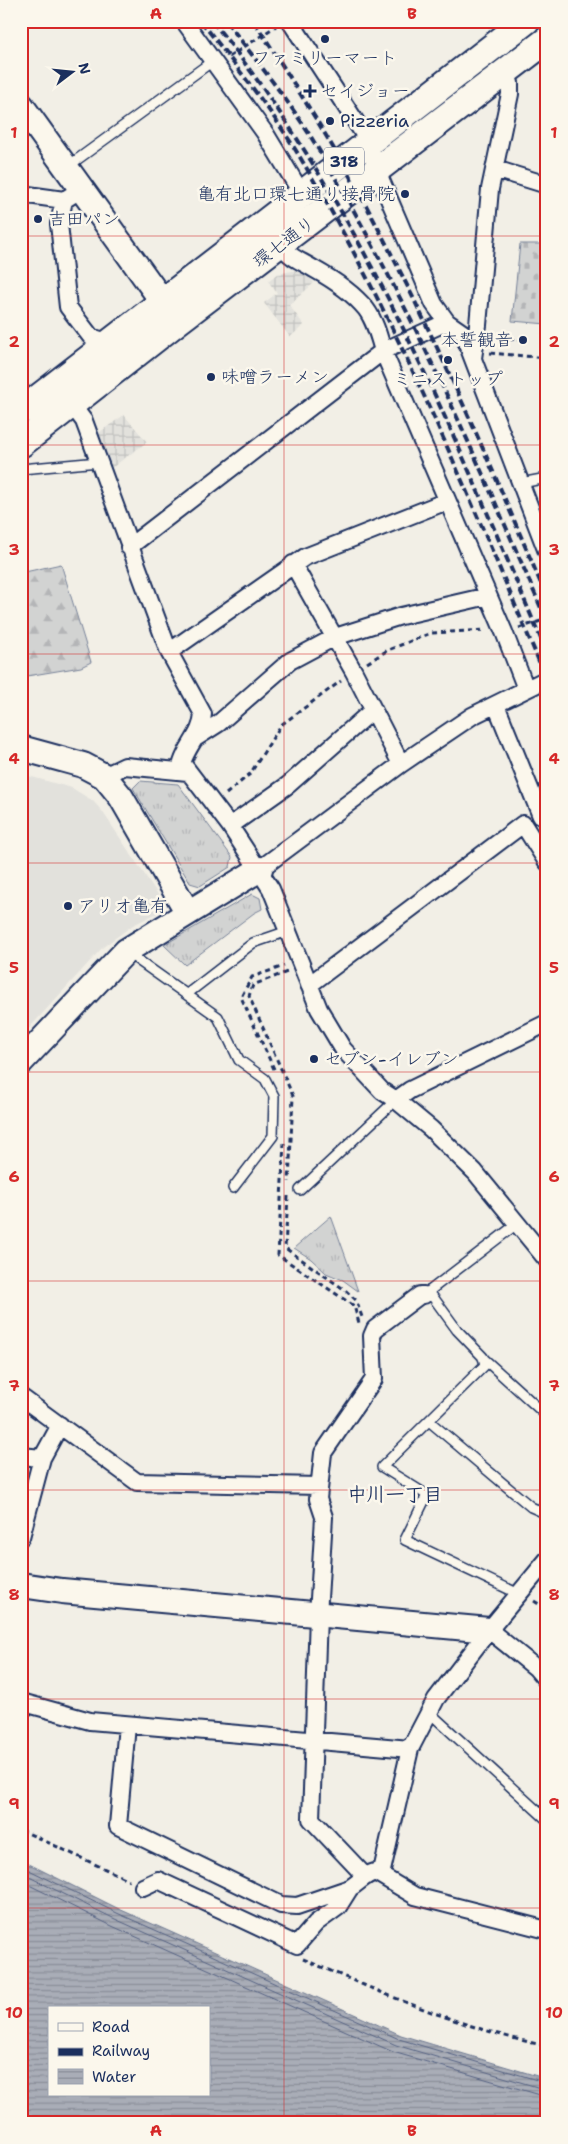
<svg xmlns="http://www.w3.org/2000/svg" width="568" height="2144" viewBox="0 0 568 2144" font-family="'Shantell Sans','Klee One',sans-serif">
  <defs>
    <pattern id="industrial-grid" width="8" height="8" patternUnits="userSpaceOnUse" patternTransform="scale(1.25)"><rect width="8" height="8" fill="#e2e1dc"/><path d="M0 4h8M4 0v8" fill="none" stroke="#c1c1bf"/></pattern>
    <pattern id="grass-tufts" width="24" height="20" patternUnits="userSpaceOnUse" patternTransform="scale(1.25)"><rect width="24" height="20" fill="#d2d3d2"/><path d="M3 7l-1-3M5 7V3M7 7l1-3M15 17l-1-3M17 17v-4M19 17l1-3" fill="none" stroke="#b4b5b7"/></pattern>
    <pattern id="forest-firs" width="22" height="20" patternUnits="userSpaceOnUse" patternTransform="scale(1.25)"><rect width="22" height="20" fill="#d2d3d2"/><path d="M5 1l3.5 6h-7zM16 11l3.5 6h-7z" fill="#b4b5b7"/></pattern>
    <pattern id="cemetery-stones" width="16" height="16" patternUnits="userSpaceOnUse" patternTransform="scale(1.25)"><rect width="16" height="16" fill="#d2d3d2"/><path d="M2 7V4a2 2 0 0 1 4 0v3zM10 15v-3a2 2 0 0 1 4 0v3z" fill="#b4b5b7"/></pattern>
    <pattern id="water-rules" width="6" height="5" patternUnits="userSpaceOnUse" patternTransform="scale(1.25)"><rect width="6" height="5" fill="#a9adb7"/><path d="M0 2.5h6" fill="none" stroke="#898d98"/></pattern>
  </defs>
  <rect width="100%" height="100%" fill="#f2efe6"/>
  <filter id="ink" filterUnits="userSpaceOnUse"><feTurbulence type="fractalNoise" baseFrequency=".02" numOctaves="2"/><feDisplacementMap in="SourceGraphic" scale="10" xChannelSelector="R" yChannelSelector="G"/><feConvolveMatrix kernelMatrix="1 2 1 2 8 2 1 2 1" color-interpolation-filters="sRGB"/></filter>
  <g filter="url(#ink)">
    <!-- built -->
    <path fill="#e2e1dc" d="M21,774L72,788L93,801L102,811L161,899L159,912L133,925L103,947L21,1037Z"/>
    <!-- industrial -->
    <path fill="url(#industrial-grid)" d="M297,270L307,275L314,283L289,305L304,325L290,337L264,303L277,293L268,281L277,274Z
      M124,415L147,442L110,469L97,434Z"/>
    <!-- grass -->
    <path fill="url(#grass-tufts)" stroke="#768198" d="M140,781L178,784L232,857L230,867L200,886L190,883L133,788Z
      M252,894L260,898L262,909L254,913L185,965L164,945Z
      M331,1216L358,1291L343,1280L326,1273L311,1259L294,1248Z"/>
    <!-- forest -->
    <path fill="url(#forest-firs)" stroke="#768198" d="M61,564L91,662L81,667L21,677V576L25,572Z"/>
    <!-- cemetery -->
    <path fill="url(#cemetery-stones)" stroke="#768198" d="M520,244H547V324L512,321Z"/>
    <!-- water -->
    <path fill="url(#water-rules)" stroke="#707b93" fill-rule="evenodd" d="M21,1860L119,1909L401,2035L547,2079V2123H21ZM49,2008H209V2095H49Z"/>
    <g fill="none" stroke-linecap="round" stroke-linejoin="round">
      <!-- shore -->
      <path stroke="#546182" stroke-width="1" d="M21,1866L117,1913L399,2039L547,2083
        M21,1873L115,1919L396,2045L547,2090
        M21,1881L112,1926L393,2052L547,2097"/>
      <defs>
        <path id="lane" d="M67,167L214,60
          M21,469L99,462
          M521,483L547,478
          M128,953L218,1017L239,1060L265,1079L274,1096L273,1136L233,1188
          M187,994L253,943L288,931
          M300,1190L396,1100
          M424,1295L433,1297L457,1330L483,1357L485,1365L382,1467L427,1495L405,1540L519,1594
          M424,1295L518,1223
          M483,1358L547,1416
          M429,1421L531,1507L547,1514
          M429,1712L545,1818L547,1817"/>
        <path id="street" d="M184,21L265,133L302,194
          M290,21L369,142L377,171L434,304L447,322L463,333L547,552
          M495,169L547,185
          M21,194L64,200L72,195
          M64,200L59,224L68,307L91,337L110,343
          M280,244C293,260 298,259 314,269C332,279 353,293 366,309C375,321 379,337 383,351L447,322
          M473,358L478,325L490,189L510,94V83L506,71
          M72,405L84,421L169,652L203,714C202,734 188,744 182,763L230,826L271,889L319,1009L343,1049L382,1091L396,1100L431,1129L475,1172L547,1260
          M129,547L383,351L504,632L526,689
          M293,564L354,672L401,764
          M169,652L305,557L447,501
          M496,705L541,816
          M197,737L219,723L290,661L335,637L401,616L488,596
          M104,776L125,766L188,772
          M230,826L288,785L373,710
          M260,869L401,764L472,716L547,679
          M309,985L523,824L547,862
          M396,1100L410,1090L547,1023
          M21,1397L137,1482L319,1486
          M21,1456L42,1458
          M21,1537L42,1458L60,1425
          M547,1560L489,1630L536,1668L547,1681
          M21,1702L90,1721L410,1749
          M127,1725L118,1826L281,1905L297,1906L350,1888C360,1882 364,1875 375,1872L415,1896L547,1930
          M364,1875L311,1819L318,1615L324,1517L318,1499L323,1453L374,1379L372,1336L375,1329L420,1295H424
          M381,1875L410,1749L436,1699L489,1630
          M143,1887L158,1880L297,1945L316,1923L338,1907L350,1888"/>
        <path id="secondary" d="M21,105L173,316
          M21,748L83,765L104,776L121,797L188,913
          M21,1062L126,951L260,869
          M21,1585L62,1591L489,1630"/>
        <path id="primary" d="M21,411L526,21
          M21,444L177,322L547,40"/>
      </defs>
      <!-- lane casing -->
      <use href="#lane" stroke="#1b2f5e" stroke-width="12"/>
      <!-- street casing -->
      <use href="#street" stroke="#1b2f5e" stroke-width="20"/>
      <!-- secondary casing -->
      <use href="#secondary" stroke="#1b2f5e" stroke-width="28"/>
      <!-- primary casing -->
      <use href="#primary" stroke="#1b2f5e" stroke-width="30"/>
      <!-- path -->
      <path stroke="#1b2f5e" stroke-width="3" stroke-dasharray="5 4" stroke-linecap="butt" d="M229,57L276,26
        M491,337L518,340
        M490,353L547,358
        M519,628L547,619
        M367,663L388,650L431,633L486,630
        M226,794L250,774L281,725L341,681
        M287,972L253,985L249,996L293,1096L289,1182
        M274,1069L241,997L252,977L284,966
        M284,1143L278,1255L354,1306L359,1323
        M288,1196L285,1248L345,1290L356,1300L363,1320
        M534,1601L547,1609
        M21,1830L129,1880
        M303,1959C382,1993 463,2029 547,2046"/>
      <!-- lane -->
      <use href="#lane" stroke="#fbf7ec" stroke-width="9"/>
      <!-- street -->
      <use href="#street" stroke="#fbf7ec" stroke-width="16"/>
      <!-- secondary -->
      <use href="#secondary" stroke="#fbf7ec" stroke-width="24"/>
      <!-- primary -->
      <use href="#primary" stroke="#fbf7ec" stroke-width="26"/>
      <!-- rail -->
      <path stroke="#1b2f5e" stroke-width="4" stroke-dasharray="8 4" stroke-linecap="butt" d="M201,21C233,63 267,104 295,149C397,316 470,500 547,680
        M212,21C364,208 453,433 547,653
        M226,21C255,59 286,97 311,137C405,291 476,457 547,622
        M254,21C297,88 340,155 377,226C440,347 494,472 547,598"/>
    </g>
  </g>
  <!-- grid -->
  <path fill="none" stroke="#d62828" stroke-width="1" stroke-opacity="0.55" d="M284,21V2123M21,236H547M21,445H547M21,654H547M21,863H547M21,1072H547M21,1281H547M21,1490H547M21,1699H547M21,1908H547"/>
  <!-- markers -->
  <g fill="#1b2f5e" stroke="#fbf7ec" stroke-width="2">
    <circle cx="325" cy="39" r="5"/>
    <path d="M307.5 83.5h5v5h5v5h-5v5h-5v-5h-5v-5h5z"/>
    <circle cx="330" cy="121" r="5"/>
    <circle cx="405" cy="194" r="5"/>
    <circle cx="38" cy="219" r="5"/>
    <circle cx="523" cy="340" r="5"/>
    <circle cx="448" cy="360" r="5"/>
    <circle cx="211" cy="377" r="5"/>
    <circle cx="68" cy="906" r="5"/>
    <circle cx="314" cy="1059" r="5"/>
  </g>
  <g text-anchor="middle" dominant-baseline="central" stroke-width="5" stroke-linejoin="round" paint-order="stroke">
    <!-- shield labels -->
    <rect fill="#fbf7ec" stroke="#5e6b89" stroke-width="1" x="324" y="147.5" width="40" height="27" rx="4"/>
    <g font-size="16" font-weight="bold" fill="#1b2f5e">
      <text x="344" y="161">318</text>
    </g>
    <!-- poi labels -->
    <g font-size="18" fill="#1b2f5e" stroke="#fbf7ec" text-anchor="start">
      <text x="325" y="58" text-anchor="middle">ファミリーマート</text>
      <text x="320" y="91">セイジョー</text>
      <text x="340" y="121">Pizzeria</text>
      <text x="395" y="194" text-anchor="end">亀有北口環七通り接骨院</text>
      <text x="48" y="219">吉田パン</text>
      <text x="513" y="340" text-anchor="end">本誓観音</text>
      <text x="221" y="377">味噌ラーメン</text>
      <text x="448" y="379" text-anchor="middle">ミニストップ</text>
      <text x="78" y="906">アリオ亀有</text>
      <text x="324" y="1059">セブン-イレブン</text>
    </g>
    <!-- street labels -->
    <g font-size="18" fill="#1b2f5e" stroke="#fbf7ec">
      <text transform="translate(284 242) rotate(-37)">環七通り</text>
    </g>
    <!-- neighbourhood labels -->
    <g font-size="19" font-weight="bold" fill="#1b2f5e" stroke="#fbf7ec">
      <text x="395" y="1494">中川一丁目</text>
    </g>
  </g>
  <!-- margin -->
  <rect width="568" height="2144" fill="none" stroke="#fbf7ec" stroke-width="55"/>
  <!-- legend -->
  <rect x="48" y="2006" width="162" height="90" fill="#fbf7ec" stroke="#a1a7b3"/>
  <rect x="58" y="2023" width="25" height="8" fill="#fbf7ec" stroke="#a1a7b3"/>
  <text x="92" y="2032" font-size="15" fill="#1b2f5e">Road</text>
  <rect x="58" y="2048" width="25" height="8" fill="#1b2f5e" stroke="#a1a7b3"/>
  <text x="92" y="2056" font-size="15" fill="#1b2f5e">Railway</text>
  <rect x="58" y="2069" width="25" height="15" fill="url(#water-rules)" stroke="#a1a7b3"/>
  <text x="92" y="2082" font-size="15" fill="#1b2f5e">Water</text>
  <!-- north arrow -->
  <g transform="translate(72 72) rotate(74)" stroke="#fbf7ec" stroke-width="4" paint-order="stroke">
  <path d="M0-4L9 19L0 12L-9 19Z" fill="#1b2f5e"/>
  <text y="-8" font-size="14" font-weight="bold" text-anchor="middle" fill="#1b2f5e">N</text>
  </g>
  <rect x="28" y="28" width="512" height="2088" fill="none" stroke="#d62828" stroke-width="2"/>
  <g font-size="16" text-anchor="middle" font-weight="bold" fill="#d62828">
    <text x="156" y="19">A</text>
    <text x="412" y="19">B</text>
    <text x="14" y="138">1</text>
    <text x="554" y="138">1</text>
    <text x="14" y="347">2</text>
    <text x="554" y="347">2</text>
    <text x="14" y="555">3</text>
    <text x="554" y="555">3</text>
    <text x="14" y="764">4</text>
    <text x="554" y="764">4</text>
    <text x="14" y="973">5</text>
    <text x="554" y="973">5</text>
    <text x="14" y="1182">6</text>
    <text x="554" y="1182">6</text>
    <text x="14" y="1391">7</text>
    <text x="554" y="1391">7</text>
    <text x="14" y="1600">8</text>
    <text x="554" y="1600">8</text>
    <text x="14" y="1809">9</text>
    <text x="554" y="1809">9</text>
    <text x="14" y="2018">10</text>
    <text x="554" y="2018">10</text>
    <text x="156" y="2136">A</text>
    <text x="412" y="2136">B</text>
  </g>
</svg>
